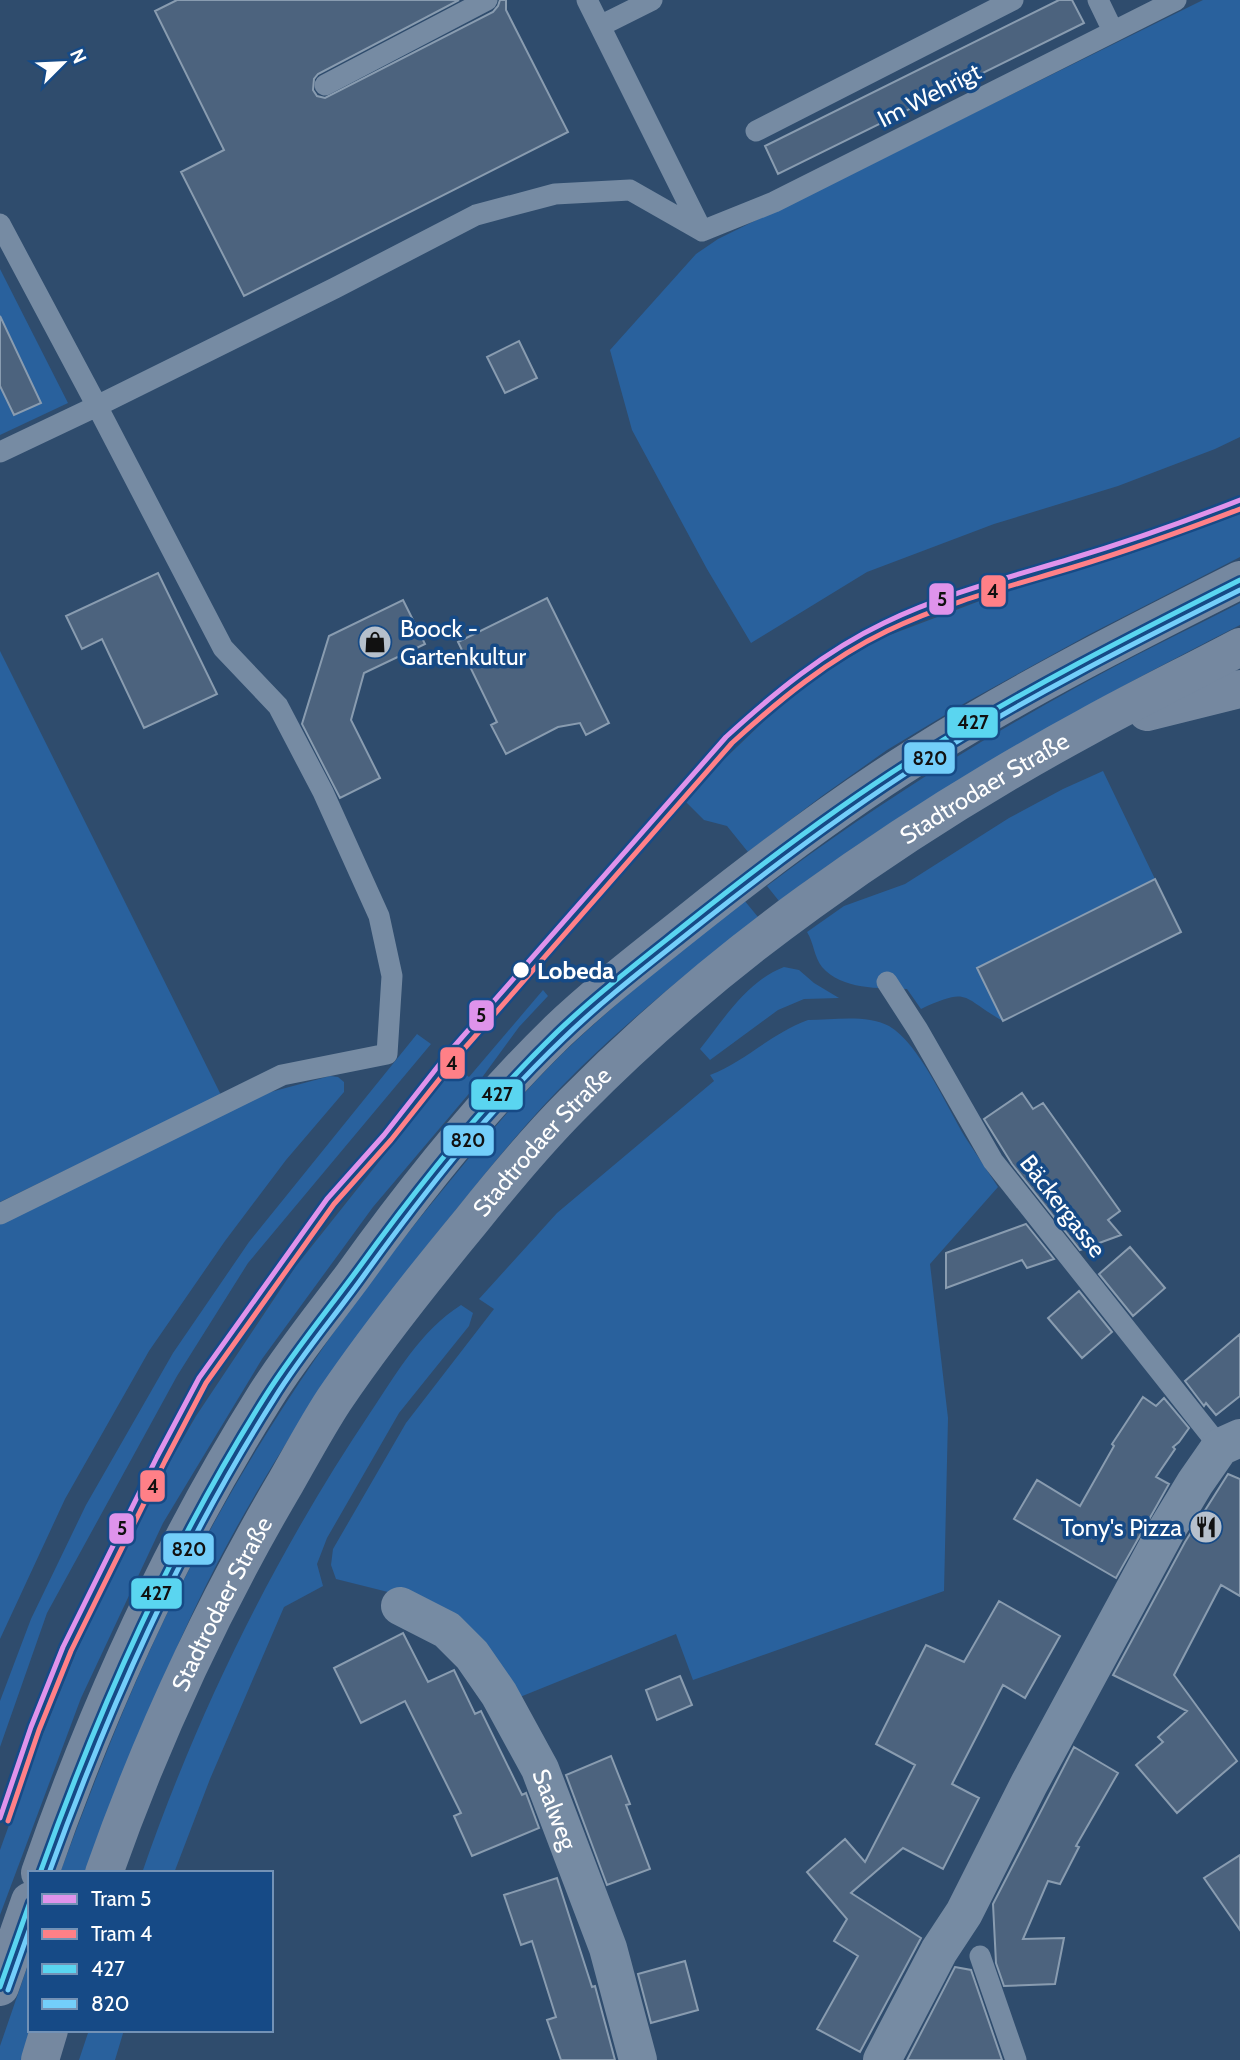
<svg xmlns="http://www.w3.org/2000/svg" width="1240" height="2060" viewBox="0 0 1240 2060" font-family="Cabin,sans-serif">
  <rect width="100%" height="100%" fill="#2f4c6d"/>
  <!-- green -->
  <path fill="#29619d" d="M1203,0H1240V437L1215,449L1118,486L994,524L867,572L751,643L707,569L632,430L610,350L696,254L718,239Z
    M0,269L68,403L0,435Z
    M1240,514V557L1090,634L965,703L887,750L822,796L748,852L727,826L704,820L683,799L795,691L879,639L1014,588L1121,557Z
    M1240,603V625C1080,707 923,793 779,901L767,886C865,812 968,747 1075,688C1129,658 1185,631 1240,603Z
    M0,651L221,1095L0,1202Z
    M1103,771L1155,879L977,968L1003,1021C961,998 971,986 921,1009L907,989C879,988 842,990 822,967C814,957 814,943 807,932L844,906L905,884L1009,818L1063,789Z
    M744,900L758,917C697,965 637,1013 581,1067C537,1110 497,1158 459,1206C368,1316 285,1434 219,1560C166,1660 128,1768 86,1873H60C90,1793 120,1714 156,1637C229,1480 323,1337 432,1203C474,1152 516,1099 563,1053C620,998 683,950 744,900Z
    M784,967L799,970L814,983L839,998L804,999L778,1010L710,1060L700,1049C724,1019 747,981 784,967Z
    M543,990L548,996L519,1027L478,1083L373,1207L262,1359L163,1523L81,1698L0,1915V1850L34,1756L77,1650L147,1501L196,1416L296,1266L455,1066L469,1077Z
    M808,1020C833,1020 866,1014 889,1026C919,1043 947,1107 965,1137C976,1154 987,1170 998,1187L930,1264L948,1418L944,1591L693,1680L676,1634L515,1699L408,1597L336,1579L331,1565L333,1549L406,1423L494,1309L479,1299L557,1213L714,1081L710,1075C746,1061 770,1034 808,1020Z
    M417,1034L431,1044L248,1263L177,1376L47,1613L0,1747V1701L31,1619L86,1505L173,1353L249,1242Z
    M330,1076L338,1077L344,1082V1092L286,1160L225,1241L149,1351L65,1499L0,1639V1220L267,1093Z
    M461,1305L473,1313L469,1326L399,1413L327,1538L317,1564L323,1586L284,1607L210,1779L174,1873H142C198,1711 275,1555 370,1413C396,1374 421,1330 461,1305Z
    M30,1959L31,2030L21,2060H0V2046Z
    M89,2030H124L115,2060H79Z"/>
  <!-- building -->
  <path fill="#4c637e" stroke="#899cb0" stroke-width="2" d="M177,0H459L318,74L314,79L313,90L317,96L325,98L493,12L498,6L500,0H506V10L568,132L244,296L181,172L224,150L155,11Z
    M1059,0H1072L1084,23L778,174L765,146Z
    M0,316L41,403L14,415L0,386Z
    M519,341L537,378L505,393L487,357Z
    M158,573L217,694L144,728L102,639L82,649L66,616Z
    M547,598L609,723L586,735L580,723L558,727L506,754L491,725L497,722L458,642Z
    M403,600L425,644L364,673L351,720L380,778L340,798L302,724L329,636Z
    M1155,879L1181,932L1003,1021L977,968Z
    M1022,1093L1033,1109L1043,1103L1120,1211L1108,1220L1121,1235L1080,1250L1012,1164L984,1119Z
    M1026,1224L1054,1259L1027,1268L1022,1260L946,1288V1253Z
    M1130,1247L1165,1288L1133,1316L1099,1274Z
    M1079,1291L1112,1332L1082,1358L1048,1318Z
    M1240,1334V1396L1216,1415L1206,1403L1204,1406L1185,1381Z
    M1143,1397L1156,1406L1164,1398L1189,1428L1179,1442L1173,1447L1175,1449L1156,1477L1169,1484L1116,1578L1014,1519L1037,1480L1080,1506L1114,1446L1112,1444Z
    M1228,1474L1240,1479V1596L1221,1585L1174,1675L1237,1761L1177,1813L1136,1765L1163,1742L1158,1737L1187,1711L1113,1675L1185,1542Z
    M999,1601L1060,1636L1025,1698L1003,1685L952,1784L979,1798L943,1869L903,1848L851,1893L921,1938L860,2052L817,2029L858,1956L834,1941L847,1919L807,1872L845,1839L865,1862L915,1765L876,1744L900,1696L926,1645L964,1662Z
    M403,1633L428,1682L454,1670L475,1714L481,1711L522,1795L526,1793L539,1828L472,1856L454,1816L461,1813L405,1701L361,1723L334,1668Z
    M680,1676L692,1705L657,1720L646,1690Z
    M1074,1747L1118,1773L1076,1846L1079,1847L1060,1884L1048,1881L1023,1939L1064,1938L1055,1984L1004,1986L996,1963L993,1904Z
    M611,1756L630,1804L626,1805L650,1869L607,1885L566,1775Z
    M1240,1855V1930L1204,1878Z
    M557,1878L592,1987L595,1986L615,2060H561L547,2020L556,2017L532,1941L521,1945L504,1895Z
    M685,1961L698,2010L651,2023L638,1974Z
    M955,1967L971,1970L1002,2060H907Z"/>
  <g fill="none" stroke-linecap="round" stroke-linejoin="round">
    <!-- lane -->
    <path stroke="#768ba3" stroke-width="21" d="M587,0L702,231
      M1098,0L1113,31
      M600,26L652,0
      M325,85L487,0
      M756,131L1013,0
      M0,224L97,406L335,288L476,215L555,194L630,190L702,231
      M702,231L774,202L1176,0
      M0,452L97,406L223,648L278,706L323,792L379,916L392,976L387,1054L282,1075L0,1214
      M887,982L918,1030L993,1161L1220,1447
      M980,1956L1016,2060"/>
    <!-- street -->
    <g stroke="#768ba3" stroke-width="38">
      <path id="s1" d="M400,1606L447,1630L472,1655L499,1694L540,1769L608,1948L638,2060"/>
      <path d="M882,2060L939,1951L964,1913L1029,1784L1166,1531L1195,1483L1220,1447L1240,1438"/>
    </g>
    <!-- primary -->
    <g stroke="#7588a0" stroke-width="38">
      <path d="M1147,712L1240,689"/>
      <path d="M40,1873C98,1706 172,1544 266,1395C292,1354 323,1316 352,1277C413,1192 482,1105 557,1032C599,992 645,957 690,921C764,862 839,805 919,755C1022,690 1131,635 1240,580"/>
      <path id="s2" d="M104,1873C152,1737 213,1606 286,1482C302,1454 317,1426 334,1400C376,1338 423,1279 471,1221C503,1181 536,1141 573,1104C645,1031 726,962 809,902C897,838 991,779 1087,727C1137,699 1189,674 1240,647"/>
      <path d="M0,1987L30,1901"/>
      <path d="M40,2060L49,2030"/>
    </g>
    <defs>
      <path id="bus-1" d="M40,1873C100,1706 171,1545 266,1395C294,1351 327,1311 358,1269C418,1186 483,1104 557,1032C599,992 645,957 690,921C764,862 839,805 919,755C1023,690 1131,635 1240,580
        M0,1987L30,1902"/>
      <path id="bus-2" d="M49,1873C109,1708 180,1547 274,1399C301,1355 335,1316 365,1274C425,1191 489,1110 563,1039C604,999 650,964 695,928C768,870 843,813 922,763C1024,699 1132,644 1240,590
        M8,1990L30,1928"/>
    </defs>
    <!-- bus-1 casing -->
    <use href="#bus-1" stroke="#164a86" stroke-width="10"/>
    <!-- bus-2 casing -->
    <use href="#bus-2" stroke="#164a86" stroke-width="10"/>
    <!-- bus-1 -->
    <use href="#bus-1" stroke="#5ad5f0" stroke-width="5"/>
    <!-- bus-2 -->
    <use href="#bus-2" stroke="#73cefa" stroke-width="5"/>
    <defs>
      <path id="tram-1" d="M0,1818L31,1727L63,1647L157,1457L199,1378L327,1199L384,1135L450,1051L726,737C774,693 825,651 884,623C944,594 1007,578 1070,559C1127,542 1184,522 1240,500"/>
      <path id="tram-2" d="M8,1821L39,1730L71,1651L165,1461L206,1383L334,1204L391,1140L457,1057L732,743C779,700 829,659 887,631C947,602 1011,586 1074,567C1130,550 1185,530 1240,509"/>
    </defs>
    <!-- tram-1 casing -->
    <use href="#tram-1" stroke="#164a86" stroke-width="10"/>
    <!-- tram-2 casing -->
    <use href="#tram-2" stroke="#164a86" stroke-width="10"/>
    <!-- tram-1 -->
    <use href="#tram-1" stroke="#df93eb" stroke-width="5"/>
    <!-- tram-2 -->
    <use href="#tram-2" stroke="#ff8087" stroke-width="5"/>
  </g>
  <!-- icons -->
  <defs>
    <symbol id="shop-disc" viewBox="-11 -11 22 22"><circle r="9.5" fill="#b6c0cc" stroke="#164a86"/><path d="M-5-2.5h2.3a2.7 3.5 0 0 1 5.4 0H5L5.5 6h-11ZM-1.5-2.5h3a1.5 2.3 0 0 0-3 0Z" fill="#111"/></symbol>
    <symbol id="restaurant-disc" viewBox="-11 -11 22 22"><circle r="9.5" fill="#b6c0cc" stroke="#164a86"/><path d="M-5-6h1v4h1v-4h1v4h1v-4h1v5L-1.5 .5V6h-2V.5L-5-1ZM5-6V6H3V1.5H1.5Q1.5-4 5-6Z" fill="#111"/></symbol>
  </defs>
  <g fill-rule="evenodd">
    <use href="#shop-disc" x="356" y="623" width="38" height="38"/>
    <use href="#restaurant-disc" x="1187" y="1508" width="38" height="38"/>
  </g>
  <!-- markers -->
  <circle fill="#fff" stroke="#164a86" stroke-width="2.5" cx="521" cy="970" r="9"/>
  <g text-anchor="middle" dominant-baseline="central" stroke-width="7" stroke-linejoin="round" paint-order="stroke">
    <!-- street labels -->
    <g font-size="24" fill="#fff" stroke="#164a86">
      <text transform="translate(929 95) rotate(-27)">Im Wehrigt</text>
      <text stroke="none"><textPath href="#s2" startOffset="1428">Stadtrodaer Straße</textPath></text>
      <text stroke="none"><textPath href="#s2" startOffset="859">Stadtrodaer Straße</textPath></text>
      <text transform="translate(1063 1206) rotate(52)">Bäckergasse</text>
      <text stroke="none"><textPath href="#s2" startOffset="294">Stadtrodaer Straße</textPath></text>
      <text stroke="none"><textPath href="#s1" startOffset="264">Saalweg</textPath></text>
    </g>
    <!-- poi labels -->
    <g font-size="24" fill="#fff" stroke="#164a86" text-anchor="start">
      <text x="400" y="628">Boock -<tspan x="400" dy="28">Gartenkultur</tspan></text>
      <text x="1182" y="1527" text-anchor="end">Tony's Pizza</text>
    </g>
    <!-- stop labels -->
    <g font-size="24" font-weight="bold" fill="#fff" stroke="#164a86" text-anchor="start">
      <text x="537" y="970">Lobeda</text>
    </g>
  </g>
  <g stroke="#164a86" stroke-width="2.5">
    <rect x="980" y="574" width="27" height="34" rx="7" fill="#ff8087"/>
    <rect x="928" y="582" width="27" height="34" rx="7" fill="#df93eb"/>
    <rect x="946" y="706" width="53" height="33" rx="7" fill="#5ad5f0"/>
    <rect x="903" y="741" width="53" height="34" rx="7" fill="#73cefa"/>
    <rect x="468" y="999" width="27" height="33" rx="7" fill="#df93eb"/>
    <rect x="439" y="1046" width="27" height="34" rx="7" fill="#ff8087"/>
    <rect x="470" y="1078" width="54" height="33" rx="7" fill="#5ad5f0"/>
    <rect x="442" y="1124" width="53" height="33" rx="7" fill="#73cefa"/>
    <rect x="139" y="1469" width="27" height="34" rx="7" fill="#ff8087"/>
    <rect x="108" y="1512" width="27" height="33" rx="7" fill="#df93eb"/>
    <rect x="162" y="1532" width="53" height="34" rx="7" fill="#73cefa"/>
    <rect x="130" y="1577" width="53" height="33" rx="7" fill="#5ad5f0"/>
  </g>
  <g font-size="19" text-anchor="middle" font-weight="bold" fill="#111">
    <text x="993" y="598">4</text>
    <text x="942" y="606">5</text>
    <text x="973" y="729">427</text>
    <text x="930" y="765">820</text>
    <text x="481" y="1022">5</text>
    <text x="452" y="1070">4</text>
    <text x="497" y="1101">427</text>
    <text x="468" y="1147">820</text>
    <text x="153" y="1493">4</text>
    <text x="122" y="1535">5</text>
    <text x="189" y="1556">820</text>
    <text x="156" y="1600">427</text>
  </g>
  <!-- legend -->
  <rect x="28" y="1871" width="245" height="161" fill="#164a86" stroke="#7392b6" stroke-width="2"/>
  <rect x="42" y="1894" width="35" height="10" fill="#df93eb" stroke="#7392b6" stroke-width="2"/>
  <text x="91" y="1906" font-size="21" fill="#ffffff">Tram 5</text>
  <rect x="42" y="1929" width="35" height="10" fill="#ff8087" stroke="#7392b6" stroke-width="2"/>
  <text x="91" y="1941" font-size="21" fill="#ffffff">Tram 4</text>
  <rect x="42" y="1964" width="35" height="10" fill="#5ad5f0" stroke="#7392b6" stroke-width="2"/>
  <text x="91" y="1976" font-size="21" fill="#ffffff">427</text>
  <rect x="42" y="1999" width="35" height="10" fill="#73cefa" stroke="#7392b6" stroke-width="2"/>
  <text x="91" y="2011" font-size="21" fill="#ffffff">820</text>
  <!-- north arrow -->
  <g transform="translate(63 63) rotate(66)" stroke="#164a86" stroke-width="5" paint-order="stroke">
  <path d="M0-5L12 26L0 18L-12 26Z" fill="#ffffff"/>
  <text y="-10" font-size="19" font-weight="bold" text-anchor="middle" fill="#ffffff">N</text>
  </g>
</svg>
